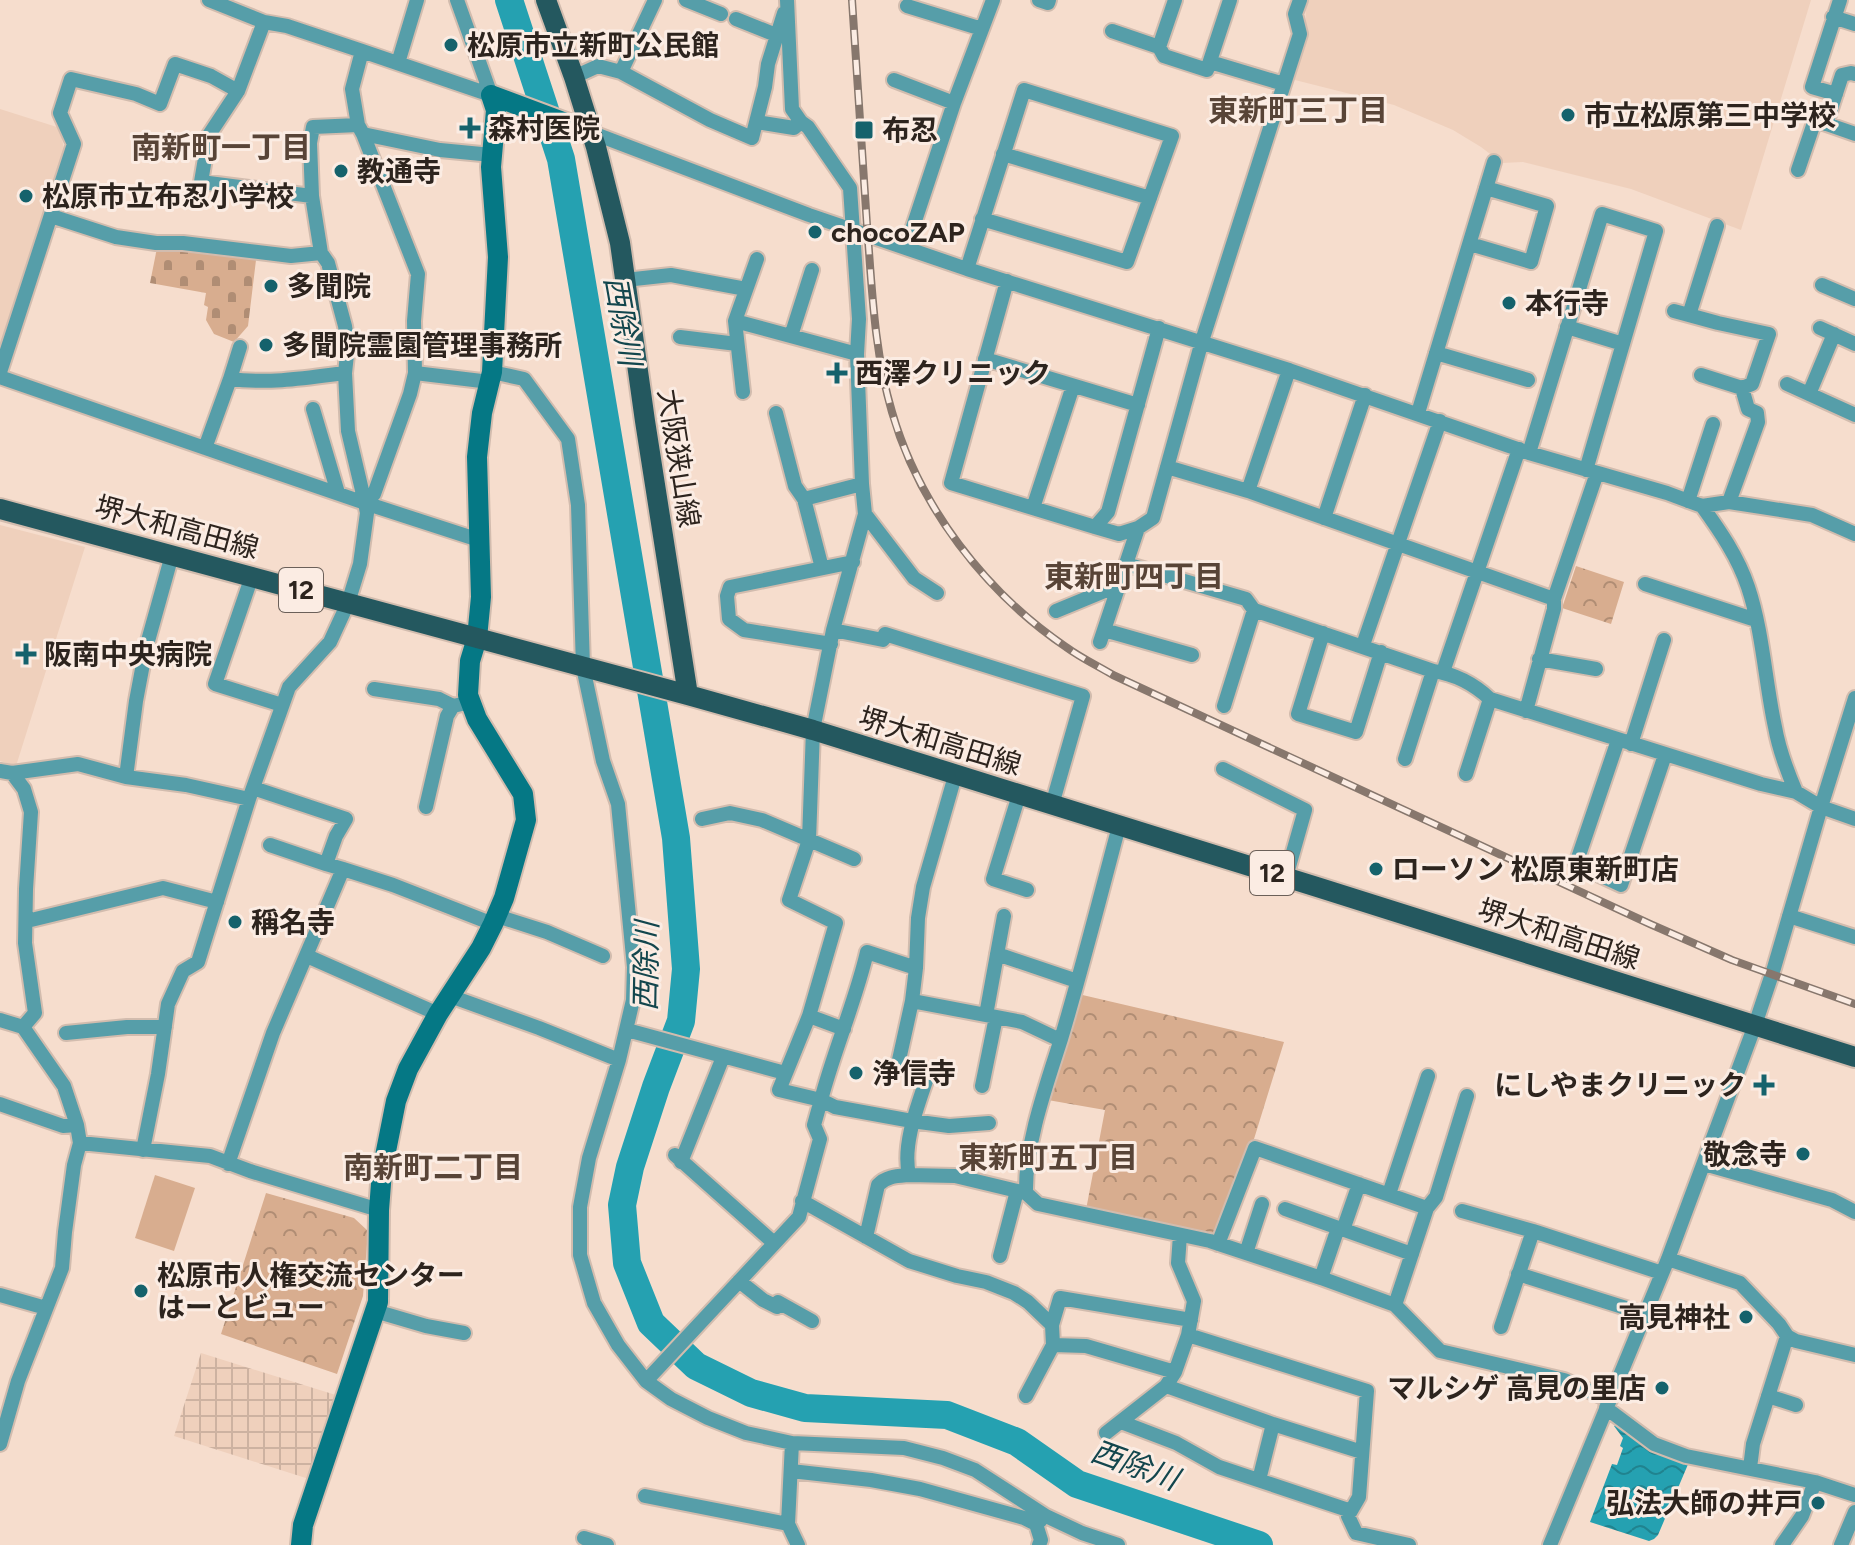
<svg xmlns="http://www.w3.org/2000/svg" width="1855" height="1545" viewBox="0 0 1855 1545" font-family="Figtree,'Noto Sans JP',sans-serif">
  <defs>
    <pattern id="industrial-grid" width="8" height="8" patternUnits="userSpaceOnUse" patternTransform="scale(2)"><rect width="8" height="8" fill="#efd0bc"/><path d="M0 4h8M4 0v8" fill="none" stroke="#cdb2a1"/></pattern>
    <pattern id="cemetery-stones" width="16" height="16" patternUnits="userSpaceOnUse" patternTransform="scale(2)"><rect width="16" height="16" fill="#d8ad8f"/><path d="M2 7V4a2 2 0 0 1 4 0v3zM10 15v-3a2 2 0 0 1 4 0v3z" fill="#b08d74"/></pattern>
    <pattern id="park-crowns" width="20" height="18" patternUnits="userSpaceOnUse" patternTransform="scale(2)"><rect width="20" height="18" fill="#d8ad8f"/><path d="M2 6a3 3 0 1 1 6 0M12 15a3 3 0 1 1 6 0" fill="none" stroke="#b08d74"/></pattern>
    <pattern id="water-waves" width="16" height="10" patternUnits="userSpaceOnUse" patternTransform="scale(2)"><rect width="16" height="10" fill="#25a1b1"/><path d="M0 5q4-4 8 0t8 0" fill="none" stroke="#20838f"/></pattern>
  </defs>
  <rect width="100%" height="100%" fill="#f6ddcd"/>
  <!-- built -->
  <path fill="#efd0bc" d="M1306,0H1811L1741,230L1631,189L1523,162L1502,163L1481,147L1453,130L1394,105L1291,79L1305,34Z
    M0,109L60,128L66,159L39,232L34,240L0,350Z
    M0,525L85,547L16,766L0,761Z"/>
  <!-- industrial -->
  <path fill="url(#industrial-grid)" d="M201,1353L339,1396L312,1480L174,1436Z"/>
  <!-- cemetery -->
  <path fill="url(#cemetery-stones)" d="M157,248L256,260L248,326L234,342L214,334L206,320L208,307L204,305L206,293L150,283Z"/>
  <!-- park -->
  <path fill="url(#park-crowns)" d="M1576,566L1624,582L1611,624L1562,608Z
    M1074,993L1284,1042L1254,1139L1210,1241L1085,1215L1105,1110L1042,1099Z
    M266,1193L354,1218L368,1231L363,1296L337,1374L221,1334Z"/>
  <!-- garden -->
  <path fill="#d8ad8f" d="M155,1175L195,1188L174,1251L135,1238Z"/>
  <!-- water -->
  <path fill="url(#water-waves)" d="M1619,1423L1689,1462L1658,1535L1654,1539L1649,1541L1590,1522L1612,1464L1617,1465L1623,1448L1620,1446L1623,1438L1614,1426Z"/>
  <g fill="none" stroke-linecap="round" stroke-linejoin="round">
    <!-- river -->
    <path stroke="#25a1b1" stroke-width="28" d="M509,0L561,159L676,838L686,969L681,1021L656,1087L630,1167L622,1205L627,1263L651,1323L696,1366L751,1393L805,1408L947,1415L1017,1442L1077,1484L1259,1545"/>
    <defs>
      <path id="street" d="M209,0L264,22L287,26L362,51L491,95
        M457,0L491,95
        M686,0L721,14
        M1039,0L1048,3L1049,0
        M1300,0L1295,14L1300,34L1202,341L1153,518L1138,528L1126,564L1246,599L1254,610L1433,671C1455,674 1474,684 1490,699L1761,784L1796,792L1821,807L1855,819
        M907,6L982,29
        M1833,17L1855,24
        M736,19L776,35
        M1112,31L1159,47L1164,56L1207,70L1230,0
        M1159,47L1175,0
        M362,51L352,89L358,125L363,134L418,274L414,321L415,373L410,394L374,494L365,503
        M1210,62L1284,84
        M398,63L417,0
        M621,72L710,120L752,138L765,87L768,64L784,13
        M574,77L598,66L621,72L655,0
        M894,80L954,103
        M1836,94L1812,87L1840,0
        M757,122L794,128L801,122
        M1826,124L1842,75L1851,73L1855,74
        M590,132L809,215L967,269L1289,370L1529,453L1667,493L1702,506L1729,502L1812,515L1855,534
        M363,134L440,150L492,155
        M1003,154L1150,198
        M1798,170L1815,120L1855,134
        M312,196L310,143L313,127L358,125
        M51,216L116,237L156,243H183L291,256L321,253
        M1470,244L1531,262L1547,206L1486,188
        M906,248L954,103L993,0
        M967,269L1024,90L1172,136L1127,262L982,219
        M625,280L671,275L746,289
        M1007,281L951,483L1095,527L1108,512L1159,328
        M1822,285L1855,299
        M1674,311L1718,323L1769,334L1752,384L1742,388L1701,375
        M1689,315L1717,226
        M735,321L857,354
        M1567,327L1623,344
        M1820,328L1855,344
        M791,336L812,270
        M680,337L737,344
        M1436,353L1528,380
        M985,359L1138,405
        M1289,370L1248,491L1554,599L1597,473
        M0,372L74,144L60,113L71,79L136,94L160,104L175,64L211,76L238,91
        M492,372L524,379L568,439L578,505L583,667L603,761L618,804L634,967L633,1000L619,1060L589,1158L580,1207V1255L594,1303L618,1345L646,1381L671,1399L708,1418L746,1433L792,1443L904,1448L943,1458L975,1470L1046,1516L1082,1533L1118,1545
        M345,373L348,431L365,503
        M415,373L490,382
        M0,377L205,448
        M230,379L240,347
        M1787,384L1855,415
        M743,392L735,321L757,259
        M1809,394L1834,334
        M313,409L338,493
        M776,413L795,486L804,499
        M1418,413L1494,162
        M1529,453L1602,214L1656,231L1586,470
        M1167,467L1248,491
        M1688,501L1713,424
        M1729,502L1758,422L1757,413L1748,409L1742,388
        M365,503L479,540
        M1702,506C1720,531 1738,557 1748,587C1763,632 1765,681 1775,727C1779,750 1787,771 1796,792
        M1033,508L1073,386
        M865,514L914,578L937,593
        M1324,518L1365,395
        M1095,527L1119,534L1138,528
        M822,568L804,499L862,484
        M252,576L215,684L282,705
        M1645,584L1756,620
        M1056,611L1119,585
        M833,630L883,640L885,634L1083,696L1052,805
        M1104,630L1192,655
        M1323,633L1298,714L1356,732L1381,652
        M1100,642L1126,564
        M831,644L744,630L729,619L727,596L730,587L853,562
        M1363,645L1440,421
        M1539,659L1596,669
        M1443,672L1519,449
        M374,689L439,699L453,706
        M1224,706L1254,610
        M1526,711L1554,609V599
        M1618,740L1576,864L1621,885L1665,755
        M1631,744L1664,640
        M1405,759L1433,671
        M1223,769L1305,810L1286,877
        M0,771L12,773L78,764L126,777L186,785L249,799
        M12,773L24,789L31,812L26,889L25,943L35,1013L23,1027
        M1466,774L1490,699
        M955,776L923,887L918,918L916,968L912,1001L1022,1022L1060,1040
        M126,777L136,701L146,648L172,555
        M1019,795L993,879L1027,890
        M426,807L447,716L453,706L471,702
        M702,819L730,813L762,820L854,859
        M1119,826C1100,897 1082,969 1061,1039C1046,1086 1025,1144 1026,1193L1038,1204L1210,1241L1321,1278L1395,1305L1440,1351L1564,1380L1610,1400
        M270,845L326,864
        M343,869L393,885L493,924
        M497,916L547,932L603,956
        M1789,916L1855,937
        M27,921L163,888L217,902
        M997,954L1077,981
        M307,956L438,1014
        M916,968L867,952C855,1003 834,1050 821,1100L835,1107L912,1121L949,1126L989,1123
        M450,996L539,1028L619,1060
        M986,1015L1004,916
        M809,1016L844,1029
        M0,1020L23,1027L64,1086L77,1125L80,1143L74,1165L65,1232L62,1268L18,1381L0,1444
        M627,1030L785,1073
        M66,1033L127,1027H165
        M897,1069L912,1001
        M928,1075C918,1105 902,1144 909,1175L955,1176L1026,1193
        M982,1086L996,1017
        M0,1104L63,1126L77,1125
        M80,1143L210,1156L250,1171L379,1210
        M143,1150L158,1074L168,1004L183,971L198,962L249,799L289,687L330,642L348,603L360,564L367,513L365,503L205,448L230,379C269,384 306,378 345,373L348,345L345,326L328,263L321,253L312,196L201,182L209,135L238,91L264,22
        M675,1155L774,1243
        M681,1162L723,1057
        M228,1164L273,1033L343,869L326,864L336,836L346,819L253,788
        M1704,1164L1832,1200L1855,1212
        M1389,1194L1428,1076
        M802,1201L909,1261L957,1276L986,1282L1014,1293L1028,1302L1052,1325
        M1285,1209L1412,1254
        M1462,1211L1533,1231L1662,1273
        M1343,1230L1359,1184
        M866,1237L878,1185C886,1176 898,1176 909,1175
        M1218,1244L1255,1148L1427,1208
        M1246,1253L1262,1204
        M1000,1256L1017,1191
        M1668,1259L1740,1283L1779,1324L1787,1336L1796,1341L1855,1355
        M1518,1274L1645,1314
        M1321,1278L1338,1228
        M739,1281L763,1300L777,1307L778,1302L812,1321
        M0,1295L46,1308
        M1395,1305L1427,1208L1436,1197L1467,1096
        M375,1311L426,1326L464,1333
        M1501,1327L1533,1231
        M1188,1335L1367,1391L1359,1497L1348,1516L1356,1533L1409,1545
        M1053,1345L1086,1346L1175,1372
        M646,1381L799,1217L820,1139L814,1125L821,1100L779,1090L809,1016L836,923L789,900L809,840L813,730L833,630L865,514L862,484L857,354L859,319L850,188L808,127L801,122L792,109L787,0
        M1166,1386L1273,1424L1362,1452
        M1026,1396L1053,1345L1052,1325L1060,1298L1191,1320
        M1768,1396L1796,1405
        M1606,1408L1654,1444L1686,1456L1815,1482L1855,1495
        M1121,1422L1176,1443L1219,1467L1351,1511
        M1106,1433L1166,1386L1175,1372L1188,1335L1194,1301L1178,1263L1180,1235
        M792,1443L788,1524L798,1545
        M1750,1468L1753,1444L1787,1336
        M791,1471L871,1480L920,1489L1024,1518L1036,1524
        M1259,1480L1273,1424
        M645,1496L788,1524
        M584,1538L607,1545
        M1039,1545L1041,1540L1036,1524L1041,1520
        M1550,1545L1668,1259L1755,1025L1774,968L1821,807L1855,698
        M1782,1545L1802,1516L1815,1482
        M1841,1545L1855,1512"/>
      <path id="secondary" d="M491,95L590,132
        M301,1545L303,1525L378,1302L379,1210L382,1171L396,1101L408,1069L438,1014L481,948L493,924L504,898L526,820L523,794L477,719L468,695L470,661L477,638L481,597L477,457L482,413L492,372L498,257L491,167L496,110L491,95"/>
      <path id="primary" d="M546,0L574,77L596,147L620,243L645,421L688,695
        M0,509L688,695L813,730L1317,887L1855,1057"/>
    </defs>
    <!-- street casing -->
    <use href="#street" stroke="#d2bcae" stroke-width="18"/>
    <!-- secondary casing -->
    <use href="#secondary" stroke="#d2bcae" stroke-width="24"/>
    <!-- primary casing -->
    <use href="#primary" stroke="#d2bcae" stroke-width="24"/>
    <!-- street -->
    <use href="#street" stroke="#569ea9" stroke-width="14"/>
    <!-- secondary -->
    <use href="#secondary" stroke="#057885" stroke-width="20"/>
    <!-- primary -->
    <use href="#primary" stroke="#24585f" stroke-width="20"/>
    <defs>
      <path id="rail" d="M852,0C857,75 862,150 867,225C872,288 874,351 892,412C919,506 985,592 1066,647C1081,658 1098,666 1113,675L1650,924L1732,960L1855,1004"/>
    </defs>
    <!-- rail casing -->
    <use href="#rail" stroke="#87776d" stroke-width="8"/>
    <!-- rail -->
    <use href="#rail" stroke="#fbece3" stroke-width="5" stroke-dasharray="15" stroke-linecap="butt"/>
  </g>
  <!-- markers -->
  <g fill="#15626c" stroke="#fbece3" stroke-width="3">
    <circle cx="451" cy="45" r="8"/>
    <circle cx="1568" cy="115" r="8"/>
    <path d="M466 116h8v8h8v8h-8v8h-8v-8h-8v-8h8z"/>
    <rect x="854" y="120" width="20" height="20" rx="4"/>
    <circle cx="341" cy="171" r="8"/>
    <circle cx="26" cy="196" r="8"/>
    <circle cx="815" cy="232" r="8"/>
    <circle cx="271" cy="286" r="8"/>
    <circle cx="1509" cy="303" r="8"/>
    <circle cx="266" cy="345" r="8"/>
    <path d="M833 361h8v8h8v8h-8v8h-8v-8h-8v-8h8z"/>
    <path d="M22 642h8v8h8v8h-8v8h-8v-8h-8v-8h8z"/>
    <circle cx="1376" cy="869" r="8"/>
    <circle cx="235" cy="922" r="8"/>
    <circle cx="856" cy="1073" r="8"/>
    <path d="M1760 1073h8v8h8v8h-8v8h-8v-8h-8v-8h8z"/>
    <circle cx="1803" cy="1154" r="8"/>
    <circle cx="141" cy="1291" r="8"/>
    <circle cx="1746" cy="1317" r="8"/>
    <circle cx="1662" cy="1388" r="8"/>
    <circle cx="1818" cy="1503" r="8"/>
  </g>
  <g text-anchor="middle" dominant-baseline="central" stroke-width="6" stroke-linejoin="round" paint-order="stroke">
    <!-- shield labels -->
    <g fill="#fbece3" stroke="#6b6059" stroke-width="2">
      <rect x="279" y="568" width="44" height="44" rx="6"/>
      <rect x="1250" y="851" width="44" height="44" rx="6"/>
    </g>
    <g font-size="26" font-weight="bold" fill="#2d241e">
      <text x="301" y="590">12</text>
      <text x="1272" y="873">12</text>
    </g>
    <!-- poi labels -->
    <g font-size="28" font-weight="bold" fill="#2d241e" stroke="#fbece3" text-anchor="start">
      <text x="467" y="45">松原市立新町公民館</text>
      <text x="1584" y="115">市立松原第三中学校</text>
      <text x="488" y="128">森村医院</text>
      <text x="882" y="130">布忍</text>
      <text x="357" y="171">教通寺</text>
      <text x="42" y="196">松原市立布忍小学校</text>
      <text x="831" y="232">chocoZAP</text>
      <text x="287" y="286">多聞院</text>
      <text x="1525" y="303">本行寺</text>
      <text x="282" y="345">多聞院霊園管理事務所</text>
      <text x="855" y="373">西澤クリニック</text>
      <text x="44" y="654">阪南中央病院</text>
      <text x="1392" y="869">ローソン 松原東新町店</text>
      <text x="251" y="922">稱名寺</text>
      <text x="872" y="1073">浄信寺</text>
      <text x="1746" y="1085" text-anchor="end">にしやまクリニック</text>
      <text x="1787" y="1154" text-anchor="end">敬念寺</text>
      <text x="157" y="1275">松原市人権交流センター<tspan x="157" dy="32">はーとビュー</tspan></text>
      <text x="1730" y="1317" text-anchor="end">高見神社</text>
      <text x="1646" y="1388" text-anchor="end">マルシゲ 高見の里店</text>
      <text x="1802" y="1503" text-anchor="end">弘法大師の井戸</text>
    </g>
    <!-- street labels -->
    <g font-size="28" fill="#2d241e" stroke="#fbece3">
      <text transform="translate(679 458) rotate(81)">大阪狭山線</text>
      <text transform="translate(177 527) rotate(15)">堺大和高田線</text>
      <text transform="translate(940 741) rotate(17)">堺大和高田線</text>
      <text transform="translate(1559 934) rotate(18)">堺大和高田線</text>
    </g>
    <!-- neighbourhood labels -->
    <g font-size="30" font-weight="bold" fill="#584437" stroke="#fbece3">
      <text x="1298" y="110">東新町三丁目</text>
      <text x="221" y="147">南新町一丁目</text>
      <text x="1134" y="576">東新町四丁目</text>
      <text x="1048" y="1157">東新町五丁目</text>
      <text x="433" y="1167">南新町二丁目</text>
    </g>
    <!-- water labels -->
    <g font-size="30" font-style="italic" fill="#13464d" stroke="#fbece3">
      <text transform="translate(623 321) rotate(80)">西除川</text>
      <text transform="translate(646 966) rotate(-89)">西除川</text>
      <text transform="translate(1135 1465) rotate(20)">西除川</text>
    </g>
  </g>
</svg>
